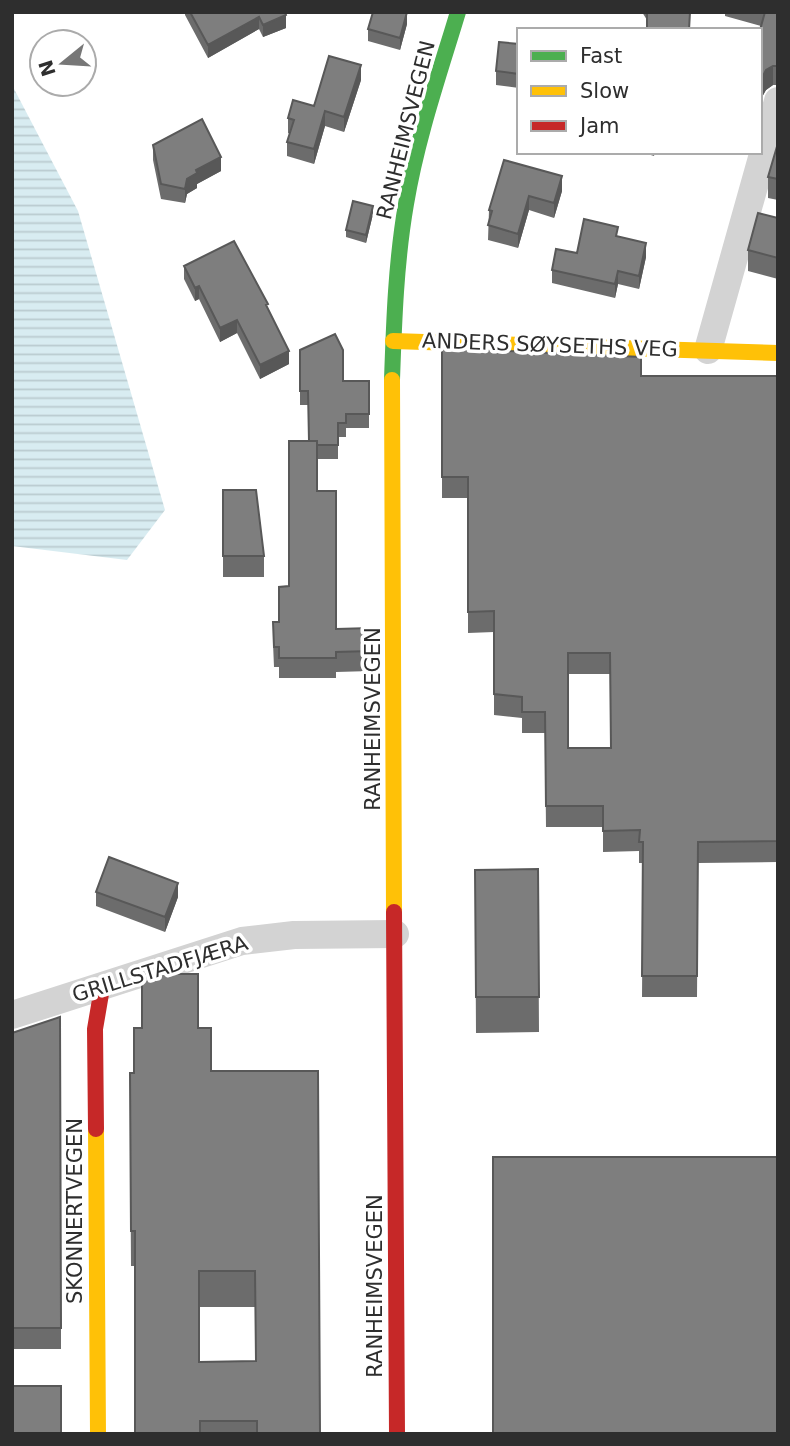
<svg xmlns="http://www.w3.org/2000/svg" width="790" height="1446" viewBox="0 0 790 1446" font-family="'DejaVu Sans',sans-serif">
  <defs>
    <pattern id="water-rules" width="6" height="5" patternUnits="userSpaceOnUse" patternTransform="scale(1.75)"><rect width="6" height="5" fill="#d8ecf1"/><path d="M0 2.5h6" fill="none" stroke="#bacbcf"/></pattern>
  </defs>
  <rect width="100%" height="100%" fill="#fff"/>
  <!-- water -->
  <path fill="url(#water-rules)" d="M12,85L78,211L165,510L127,560L12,546Z"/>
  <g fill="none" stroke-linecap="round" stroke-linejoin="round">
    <!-- street -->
    <path stroke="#d3d3d3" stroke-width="28" d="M708,350L778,101
      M12,1015L242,941L294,935L395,934"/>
    <!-- fast -->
    <path stroke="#4caf50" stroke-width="16" d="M392,380C394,321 396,262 406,204C417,138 439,75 458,12"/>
    <!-- slow -->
    <path stroke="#ffc107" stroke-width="16" d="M393,341L778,353
      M392,380L394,912
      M96,1129L98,1434"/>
    <!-- jam -->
    <path stroke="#c62828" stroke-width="16" d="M394,912L397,1434
      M96,1129L95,1029L102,988"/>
  </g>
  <!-- wall -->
  <path fill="#6c6c6c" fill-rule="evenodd" d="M185,12H285L286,28L263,37L259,29L208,58L185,15Z
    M642,12H690L647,20Z
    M725,12H778V85H773L766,90L762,97H760V30L761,26L725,16Z
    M407,24L400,50L368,41V29Z
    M519,44V88L496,85V71Z
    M361,80L344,132L325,126L314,164L287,156V142L290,134L288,133V118L314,106Z
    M778,143V200L768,198V177Z
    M153,145L221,171L197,184V188L187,194L185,203L161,199L153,160Z
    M641,152H655L654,156Z
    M504,160L562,191L554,218L529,210L518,248L488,240L489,210Z
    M373,214L366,243L346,237V230Z
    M778,218V279L748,271V250Z
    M618,237L646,257L639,289L618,284L615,298L552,283V270L577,253Z
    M184,266L268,309L289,364L260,379L237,333L220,342L199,299L195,301L184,279Z
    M442,348L641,376H778V862L698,863L697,997H642L643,863H639V851L603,852V827H546L545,733H522V718L494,715V632L468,633V498H442ZM568,674H610V748H568Z
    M300,350L343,381H369V428H346V437H338V459H317V491L336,629L371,628V671L336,672V678H279V667H274L273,643L289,586L308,441V405H300Z
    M223,490L264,556V577H223Z
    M538,869L539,1032L476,1033L475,870Z
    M96,892L178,897L165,932L96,906Z
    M198,1028L211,1071L320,1434H135V1266H131L130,1108L134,1073ZM199,1307H255L256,1361L199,1362Z
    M12,1033L61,1328V1349H12Z"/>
  <!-- shaded-wall -->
  <path fill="#585858" d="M407,12V24L400,50V38Z
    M286,15V28L263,37V25Z
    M259,17V29L208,58V45Z
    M361,65V80L344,132V117Z
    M773,66V85L766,90L762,97V78L766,70Z
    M325,111V126L314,164V149Z
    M221,157V171L197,184V188L187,194L185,203V189L187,179L196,170Z
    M562,176V191L554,218V203Z
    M529,196V210L518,248V234Z
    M373,206V214L366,243V235Z
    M646,243V257L639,289V276Z
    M618,271V284L615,298V284Z
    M199,286V299L195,301V288Z
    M237,320V333L220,342V328Z
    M289,351V364L260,379V365Z
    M178,883V897L165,932V917Z"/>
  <!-- building -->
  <path fill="#7e7e7e" stroke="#585858" stroke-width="2" fill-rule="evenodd" d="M190,12H285L286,15L263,25L259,17L208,45Z
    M373,12H407L400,38L368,29Z
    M647,12H690L689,30H647Z
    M765,12H778V66H773L766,70L762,78L760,77V30Z
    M499,42L519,44V74L496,71Z
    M329,56L361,65L344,117L325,111L314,149L287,142L294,120L288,118L293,100L314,106Z
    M202,119L221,157L196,170L197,173L187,179L185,189L161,184L153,145Z
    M778,143V179L768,177Z
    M504,160L562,176L554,203L529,196L518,234L488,225L492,211L489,210Z
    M353,201L373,206L366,235L346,230Z
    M758,213L778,218V258L748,250Z
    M584,219L618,227L616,236L646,243L639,276L618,271L615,284L552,270L556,249L577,253Z
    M234,241L268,304L266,305L289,351L260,365L237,320L220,328L199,286L195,288L184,266Z
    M335,334L343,350V381H369V414H346V423H338V445H317V441H309L308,391H300V350Z
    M442,348L641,357V376H778V841L698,842L697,976H642L643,842H639L640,830L603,831V806H546L545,712H522V697L494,694V611L468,612V477H442ZM568,653H610L611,748H568Z
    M289,441H317V491H336V629L371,628V651L336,652V658H279V647H274L273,622H279V587L289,586Z
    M223,490H256L264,556H223Z
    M109,857L178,883L165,917L96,892Z
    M538,869L539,997H476L475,870Z
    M142,974H198V1028H211V1071H318L320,1434H257V1421H200V1434H135V1231H131L130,1073H134V1028H142ZM199,1271H255L256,1361L199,1362Z
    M60,1017L61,1328H12V1033Z
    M493,1157H778V1434H493Z
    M12,1386H61V1434H12Z"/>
  <g text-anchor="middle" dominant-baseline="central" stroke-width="7" stroke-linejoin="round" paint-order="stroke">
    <!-- street labels -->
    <g font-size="21" fill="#2e2e2e" stroke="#fff">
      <text transform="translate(406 130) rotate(-76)">RANHEIMSVEGEN</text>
      <text transform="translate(550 345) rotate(2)">ANDERS SØYSETHS VEG</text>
      <text transform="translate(373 719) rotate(-90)">RANHEIMSVEGEN</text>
      <text transform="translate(160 969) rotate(-17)">GRILLSTADFJÆRA</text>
      <text transform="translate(75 1211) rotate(-90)">SKONNERTVEGEN</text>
      <text transform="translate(375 1286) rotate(-90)">RANHEIMSVEGEN</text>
    </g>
  </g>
  <!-- border -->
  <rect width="790" height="1446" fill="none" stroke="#2e2e2e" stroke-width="28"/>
  <!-- legend -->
  <rect x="517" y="28" width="245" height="126" fill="#ffffff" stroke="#ababab" stroke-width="2"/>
  <rect x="531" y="51" width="35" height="10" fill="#4caf50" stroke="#ababab" stroke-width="2"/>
  <text x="580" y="63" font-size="21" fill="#2e2e2e">Fast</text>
  <rect x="531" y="86" width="35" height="10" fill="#ffc107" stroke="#ababab" stroke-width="2"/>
  <text x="580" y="98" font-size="21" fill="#2e2e2e">Slow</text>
  <rect x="531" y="121" width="35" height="10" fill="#c62828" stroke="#ababab" stroke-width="2"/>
  <text x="580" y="133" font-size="21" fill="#2e2e2e">Jam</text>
  <!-- north arrow -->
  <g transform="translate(63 63) rotate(252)"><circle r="33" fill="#ffffff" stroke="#ababab" stroke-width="2"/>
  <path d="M0-5L12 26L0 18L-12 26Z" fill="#777777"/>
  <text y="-10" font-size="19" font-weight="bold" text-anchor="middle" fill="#2e2e2e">N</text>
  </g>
</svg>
